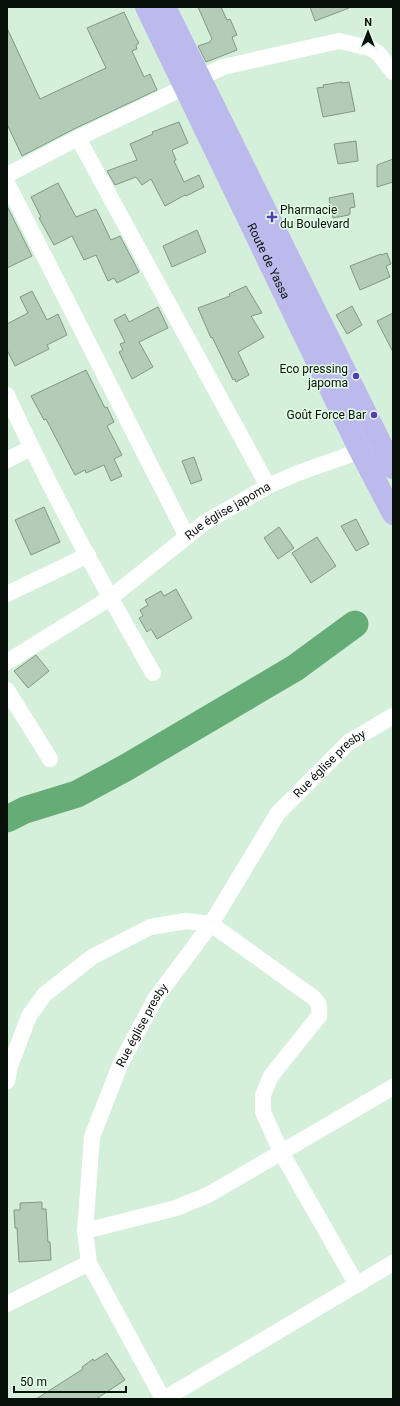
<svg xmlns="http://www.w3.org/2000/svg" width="400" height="1406" viewBox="0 0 400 1406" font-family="Roboto,sans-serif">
  <rect width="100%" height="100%" fill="#d5f0da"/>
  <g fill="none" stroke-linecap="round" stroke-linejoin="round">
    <!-- river -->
    <path stroke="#65ac76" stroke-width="27" d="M7,819L25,810L77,794L127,767L295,668L355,624"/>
  </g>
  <!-- building -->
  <path fill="#b2ccb7" stroke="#809985" d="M198,7H221L227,20L230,19L237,35L232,37L237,50L206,62L198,46L210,42V41L212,39Z
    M310,7H349V8L315,21Z
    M124,12L135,36L139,43L136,45L137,49L132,51L144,77L150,74L157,90L74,129L22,156L7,124V28L40,99L106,68L87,28Z
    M342,82V83L349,82L355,111L323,117L317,88L324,87L323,85Z
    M179,122L188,143L172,150L176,160L174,161L184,182L199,175L204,187L186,196L185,195L165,206L151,179L142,185L136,177L115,185L107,171L137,160L130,144L153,134L152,132Z
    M356,141L358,161L338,164L334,144Z
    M393,159V182L377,187V165Z
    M58,183L76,217L96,209L111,240L120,236L139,272L117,283L114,278L108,281L96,255L84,260L72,236L54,245L39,218L41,217L31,197Z
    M353,193L355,207L350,208V214H349V215L333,218L329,198Z
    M7,206L32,256L7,268Z
    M197,230L206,252L172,267L163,246Z
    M387,253L391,264L386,266L390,277L360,290L350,266L381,254V255Z
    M246,286L262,313L251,316L264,337L238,352L249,375L236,382L235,379L233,380L212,337L211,338L198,308L230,296L229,294Z
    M32,291L47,320L58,314L67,335L47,345L49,349L15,366L7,350V324L28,313L20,297Z
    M352,306L362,325L347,334L336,315Z
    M158,307L168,328L139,342L153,367L132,379L119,352L123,350L120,344L125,342L114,320L125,314L129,322Z
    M393,313V352L377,321Z
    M86,370L105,408L107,407L114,422L107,426L122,455L114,459L122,476L111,481L104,465L86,473L85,470L75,475L46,419L44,420L31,396Z
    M194,457L202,480L191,484L182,461Z
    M44,507L60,542L31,555L15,520Z
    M356,519L369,544L356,551L341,526Z
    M279,527L294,548L278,559L264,538Z
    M317,537L336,566L311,583L292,553Z
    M176,589L192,618L157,639L151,629L147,632L139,618L143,616L140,610L148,605L145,600L161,591L164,596Z
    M36,655L49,671L28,688L14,671Z
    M42,1202V1209H46L48,1242H50L51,1260L19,1262L17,1228H15L14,1210H20V1203Z
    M107,1353L125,1380L96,1399H36L83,1369L82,1367L93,1359L94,1361Z"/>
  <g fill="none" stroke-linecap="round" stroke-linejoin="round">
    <!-- street -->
    <g stroke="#fff" stroke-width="16">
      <path d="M78,138L268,486"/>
      <path d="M7,175L78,138L185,87L200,78L223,67L339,41L370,48L378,53L393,72"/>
      <path d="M7,183L187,537"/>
      <path d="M7,395C50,490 101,582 153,673"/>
      <path d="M7,460L31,448"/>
      <path d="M7,594L88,555"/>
      <path id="s1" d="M7,662L110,598L204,523L268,486L298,473L360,451"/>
      <path d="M7,690L50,759"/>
      <path d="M7,1081L10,1066L29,1016L45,994L92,957L150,927L186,921L211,924L314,998C319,1004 320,1007 319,1016L271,1076L263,1095V1112L281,1152L357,1285"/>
      <path d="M85,1231L176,1208L208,1195L393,1087"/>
      <path d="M7,1304L89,1263"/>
      <path id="s2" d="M163,1399L89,1263L85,1231L92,1137L120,1065L155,999L211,924L278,813L349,742L393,716"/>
      <path d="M164,1399L393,1263"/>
    </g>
    <!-- primary -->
    <g stroke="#bcbaec" stroke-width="22">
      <path id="s3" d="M146,7L360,451L393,514"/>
      <path d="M165,7L393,468"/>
    </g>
  </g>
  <!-- markers -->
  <g fill="#523db5" stroke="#e2fde7" stroke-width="1.5">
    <path d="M270 211h4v4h4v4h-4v4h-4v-4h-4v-4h4z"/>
    <circle cx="356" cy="376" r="4"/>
    <circle cx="374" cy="415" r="4"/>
  </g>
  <g text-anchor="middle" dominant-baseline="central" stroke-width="3" stroke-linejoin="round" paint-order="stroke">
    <!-- poi labels -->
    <g font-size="12" fill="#071009" stroke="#e2fde7" text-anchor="end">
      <text x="280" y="210" text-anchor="start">Pharmacie<tspan x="280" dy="14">du Boulevard</tspan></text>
      <text x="348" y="369">Eco pressing<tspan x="348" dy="14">japoma</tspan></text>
      <text x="366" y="415">Goût Force Bar</text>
    </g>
    <!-- street labels -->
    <g font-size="12" fill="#071009" stroke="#e2fde7">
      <text stroke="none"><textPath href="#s3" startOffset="282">Route de Yassa</textPath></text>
      <text stroke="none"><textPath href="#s1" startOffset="268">Rue église japoma</textPath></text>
      <text stroke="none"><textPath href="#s2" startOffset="728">Rue église presby</textPath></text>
      <text stroke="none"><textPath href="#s2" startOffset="404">Rue église presby</textPath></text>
    </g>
  </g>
  <!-- border -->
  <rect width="400" height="1406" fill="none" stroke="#071009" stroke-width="16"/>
  <!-- north arrow -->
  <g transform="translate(368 32)" stroke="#e2fde7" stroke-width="3" paint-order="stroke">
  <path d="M0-3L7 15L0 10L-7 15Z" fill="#071009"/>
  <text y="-6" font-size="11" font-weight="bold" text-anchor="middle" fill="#071009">N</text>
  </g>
  <!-- scale -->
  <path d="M14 1386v6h112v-6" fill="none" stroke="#071009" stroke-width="2"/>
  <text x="20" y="1386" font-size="12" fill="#071009" stroke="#e2fde7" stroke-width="3" paint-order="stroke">50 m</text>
</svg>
